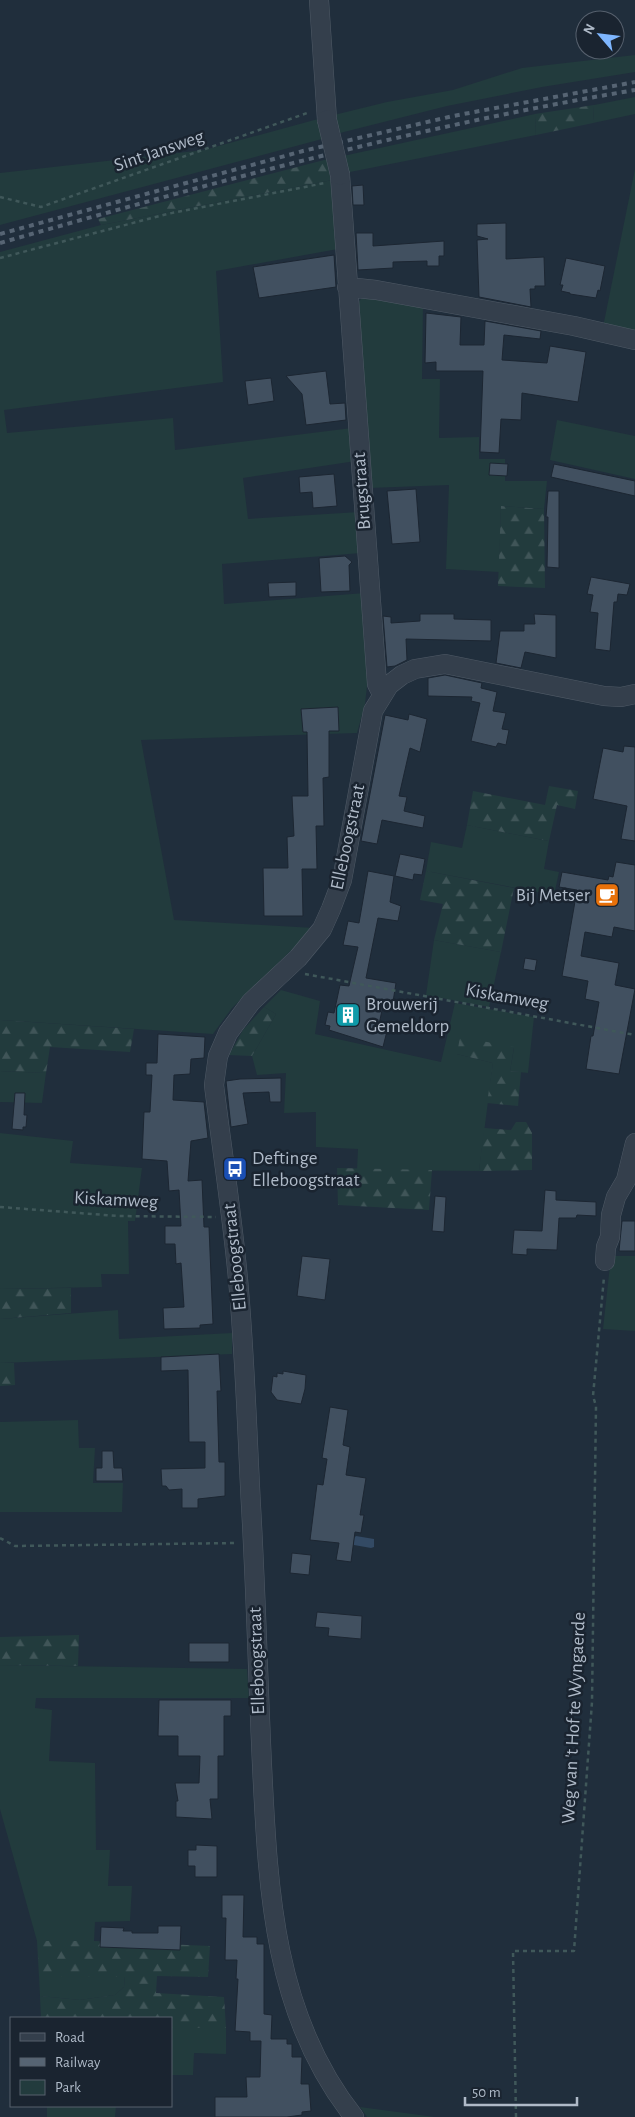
<svg xmlns="http://www.w3.org/2000/svg" width="635" height="2117" viewBox="0 0 635 2117" font-family="'Alegreya Sans',sans-serif">
  <defs>
    <pattern id="forest-firs" width="22" height="20" patternUnits="userSpaceOnUse" patternTransform="scale(1.25)"><rect width="22" height="20" fill="#223b3d"/><path d="M5 1l3.5 6h-7zM16 11l3.5 6h-7z" fill="#405558"/></pattern>
  </defs>
  <rect width="100%" height="100%" fill="#202e3c"/>
  <!-- green -->
  <path fill="#223b3d" d="M635,55V72L542,87L447,106L336,134L334,115L387,102L453,90L522,68Z
    M635,97V114L593,123L594,105Z
    M535,114L536,135L345,173L343,156Z
    M318,119L322,139L0,225V173L204,150Z
    M635,169V334L603,327Z
    M332,180L338,249L216,271L223,382L4,410L7,433L173,418L175,450L352,428L356,461L243,478L248,519L359,512L361,553L222,564L224,604L365,593L368,677L365,704L357,733L141,740L174,920L314,928L232,1008L213,1034L0,1020V252L101,225Z
    M373,294L423,305L422,379H440L439,438L479,437V459H505V481H547L544,509L501,506L499,572L446,569L449,485L369,488L355,306L361,299Z
    M557,420L635,436V479L550,460Z
    M467,825L549,841L544,869L559,872L554,895L426,871L431,842L462,848Z
    M434,940L501,952L489,1007L426,995Z
    M281,990L320,1001L315,1034L441,1062L455,1003L534,1017L528,1073L510,1071L514,1048L457,1054L493,1063L479,1171L357,1170L358,1149L316,1147V1112L284,1113L286,1073L257,1075L252,1056L276,1014L264,1007Z
    M0,1071L46,1073L42,1103L0,1102Z
    M0,1133L73,1141L70,1163L142,1168L135,1221H128L129,1274H101L102,1287L0,1289Z
    M611,1256H635V1331L603,1329Z
    M118,1310L119,1339L232,1333V1354L0,1363V1319Z
    M78,1420L79,1448H95L93,1483H123L122,1512H0V1422Z
    M0,1665L247,1669L249,1698H36L35,1708L52,1710L49,1761L95,1763L96,1850H110L108,1886H132L130,1921L95,1922L94,1941H37L0,1809Z
    M39,1976H125L124,1987L115,1995L80,2000L40,1996Z
    M171,2028H226V2054L194,2053L193,2075H171Z
    M47,2106H116L115,2117H47Z
    M360,2107L435,2117H367Z"/>
  <!-- forest -->
  <path fill="url(#forest-firs)" d="M594,105L593,123L536,135L535,114Z
    M328,159L332,180L101,225L98,219Z
    M501,506L544,509L545,588L498,586Z
    M549,786L578,791L575,809L557,805L549,841L467,825L473,791L545,805Z
    M426,871L514,888L501,952L434,940L443,904L420,900Z
    M264,1007L276,1014L252,1056L229,1055L243,1030Z
    M0,1020L134,1029L130,1052L50,1047L46,1073L0,1071Z
    M460,1037L514,1047L510,1071L521,1072L518,1106L487,1103L493,1063L457,1054Z
    M516,1122H526L532,1133V1170L479,1171L484,1128L511,1130Z
    M337,1168L432,1170L429,1210L338,1205Z
    M71,1288V1313L0,1319V1289Z
    M0,1363H14L15,1385L0,1386Z
    M79,1635L78,1666L0,1665V1637Z
    M37,1941H94L210,1946L208,1977L157,1976L156,1993L224,1997L226,2028H171V2018H41L40,1996L80,2000L115,1995L124,1987L125,1977L39,1976Z"/>
  <!-- water -->
  <path fill="#334a64" d="M356,1536L374,1539V1547L371,1548L354,1545V1538Z"/>
  <!-- building -->
  <path fill="#415060" stroke="#1c2632" d="M363,185L364,205H353L352,186Z
    M506,223V259L544,257L545,286H535V289H530L531,307L479,297L477,240L488,239L477,236V224Z
    M356,233H373V246L444,241V256H439V266H427V261L393,262V268L358,270Z
    M334,255L336,287L259,298L253,267Z
    M566,258L605,266L600,291L598,290L596,298L570,294V293L561,291L563,285H560Z
    M426,313L461,317L460,345H484L485,321L541,331L540,339L504,335L502,360L547,363L550,346L586,352L578,402L522,393L521,420L501,419L499,453L480,452L483,371H436V362L425,363Z
    M326,371L330,404L345,403L346,420L306,425L302,394L286,376Z
    M271,378L274,401L248,405L245,381Z
    M490,463L508,464L507,476L489,475Z
    M554,464L635,481V496L551,477Z
    M334,474L337,506L313,508L312,492L300,493L299,477Z
    M416,489L420,542L392,544L387,491Z
    M548,491H559V568L547,567L548,517H546Z
    M345,556L352,562L349,565L350,591L321,592L319,558Z
    M591,577L630,584L627,595L618,594L617,602H614L610,651L595,649L598,613L590,612L593,595L587,594Z
    M296,582V596L269,597L268,583Z
    M420,614H454V619L491,620V641L406,639L407,660L395,666L387,667L383,616L391,617V623L420,621Z
    M534,614L556,615V658L525,652L521,668L496,663L500,631H524V624H535Z
    M445,675L482,683L481,688L497,692L493,711L506,713L502,729L509,730L506,745L498,743L496,747L471,741L480,703L471,701L472,697L428,696V678Z
    M338,707L339,731H329V777L323,778L324,826H316L317,869H302L303,916H264L263,868H288L287,837L294,836L292,796H308L307,732H303L301,709Z
    M409,714L427,719L420,752L410,748L399,796L407,797L404,811L425,816L423,828L382,820L377,844L361,841L385,715L408,720Z
    M624,746L635,747V841L621,839L627,806L593,799L603,748L623,752Z
    M400,854L425,859L422,875L414,874L413,880L395,876Z
    M616,862L635,865V931L614,927L612,937L585,932L581,956L619,963L615,985L635,989L619,1074L586,1069L591,1036H593L599,1002L585,999L588,981L562,976L577,890L559,887L562,872L608,880L609,876L613,877Z
    M368,871L394,876L390,902L401,906L398,921L378,918L366,978L396,983L393,1002L384,1001L378,1029L387,1031L383,1047L329,1030L330,1026L325,1025L328,1012L334,1013L340,985L349,986L358,947L343,945L348,921L359,923Z
    M525,958L537,960L535,971L523,969Z
    M158,1034L205,1037L204,1058L191,1059L190,1074L174,1075L173,1100L204,1102L208,1138L191,1141L188,1181L202,1180L204,1227H209L213,1324L200,1325V1328L164,1329L163,1308L184,1307L181,1263L176,1264L175,1244H165V1226H181L179,1190L169,1191L167,1161L142,1159L144,1112H150L152,1075H146V1063H157Z
    M281,1078V1102H270L269,1092L243,1093L248,1124L231,1127L226,1081L240,1079Z
    M15,1093H25L24,1115H27L26,1127H23V1130L12,1129Z
    M545,1190L556,1191V1200L596,1202V1216L577,1215L576,1218H559L557,1250L527,1249V1255L512,1254L514,1230L542,1231Z
    M435,1196L446,1197L444,1232L432,1231Z
    M622,1221H635V1251H619Z
    M302,1256L330,1259L325,1300L297,1296Z
    M219,1354L221,1391H217L219,1462H225V1496L198,1499V1508H182V1489L169,1490L166,1486H162L161,1469L205,1468V1442H189L188,1370L161,1371V1357Z
    M283,1371L306,1375L305,1389L301,1404L277,1400L271,1392L273,1376L277,1377V1373L283,1374Z
    M330,1407L348,1410L343,1445L350,1447L346,1475L366,1478L360,1515H364L361,1533L355,1532L351,1562L336,1560L339,1543L310,1540L317,1484L323,1485L327,1459L322,1458Z
    M102,1451H113L114,1468H122L123,1481H96V1468H102Z
    M292,1553L311,1555L309,1575L290,1573Z
    M317,1612L362,1616L361,1639L328,1636L329,1628L315,1627Z
    M189,1643H229V1662H189Z
    M159,1700H231V1716H224V1756H218V1799H210L212,1819L176,1817V1801H178L175,1783H199L200,1756H178V1736H158Z
    M196,1845L217,1846V1877H195V1866H188V1850H196Z
    M222,1895H244L243,1937H257V1944H264V2014L272,2015L271,2039H287V2044H292V2057H302L301,2084H309L311,2111L302,2112V2115L287,2117H215V2097H247L246,2077H260L261,2041H250V2032L235,2031L238,1979H236L237,1960H225L226,1918H222Z
    M158,1926H181L180,1950L100,1947L101,1927L124,1928L123,1931H132V1933H158Z"/>
  <g fill="none" stroke-linecap="round" stroke-linejoin="round">
    <defs>
      <path id="minor" d="M319,0L327,120
        M340,175L377,684L382,694
        M347,287L376,290L574,326L635,340
        M605,1261L606,1247L610,1237L611,1215L616,1197L626,1180L635,1143
        M354,2117C273,2015 268,1889 262,1765C258,1679 256,1593 251,1506C247,1431 245,1355 238,1279C232,1214 222,1150 214,1085L218,1056L228,1033L251,1002L298,958L322,929L331,909L342,880L373,711L389,685L402,675L415,669L445,664L604,696L621,697L635,694"/>
    </defs>
    <!-- minor casing -->
    <use href="#minor" stroke="#4f5a66" stroke-width="20"/>
    <!-- path -->
    <path stroke="#40585a" stroke-width="2.5" stroke-dasharray="4 4" stroke-linecap="butt" d="M0,197L41,207L310,112
      M0,258L167,214L325,183
      M305,974L635,1035
      M0,1207L118,1216L216,1217
      M0,1538L15,1546L236,1543
      M516,2117L513,1951H574L592,1702L596,1406L593,1396L604,1277"/>
    <!-- minor -->
    <use href="#minor" stroke="#343f4c" stroke-width="19"/>
    <!-- rail -->
    <path stroke="#566473" stroke-width="4" stroke-dasharray="5 5" stroke-linecap="butt" d="M0,234L303,151L453,116L635,82
      M0,243C210,183 419,126 635,90"/>
    <defs>
      <path id="minor-bridge" d="M327,120L340,175"/>
    </defs>
    <!-- minor-bridge casing -->
    <use href="#minor-bridge" stroke="#4f5a66" stroke-width="20" stroke-linecap="butt"/>
    <!-- minor-bridge -->
    <use href="#minor-bridge" stroke="#343f4c" stroke-width="19"/>
  </g>
  <!-- icons -->
  <defs>
    <symbol id="cafe-square" viewBox="-11 -11 22 22"><rect x="-9" y="-9" width="18" height="18" rx="4" fill="#e8710a" stroke="#1a2430"/><path d="M-5.5-4.5H6V0H3Q3 3.5 0 3.5H-2.5Q-5.5 3.5-5.5 0ZM3-3.2v2h1.7v-2ZM-6 4.5H4V6H-6Z" fill="#fff"/></symbol>
    <symbol id="building-square" viewBox="-11 -11 22 22"><rect x="-9" y="-9" width="18" height="18" rx="4" fill="#0f9aa8" stroke="#1a2430"/><path d="M-4-6H4V6H1V3H-1V6H-4ZM-2.5-4.3h1.7v1.8h-1.7ZM.8-4.3h1.7v1.8H.8ZM-2.5-1h1.7V.8h-1.7ZM.8-1h1.7V.8H.8Z" fill="#fff"/></symbol>
    <symbol id="bus-square" viewBox="-11 -11 22 22"><rect x="-9" y="-9" width="18" height="18" rx="4" fill="#1a4fb4" stroke="#1a2430"/><path d="M-5-6H5V4H4V6H2V4H-2V6H-4V4H-5ZM-3.5-4V0h7V-4ZM-3.5 1.2v1.5H-2V1.2ZM2 1.2v1.5H3.5V1.2Z" fill="#fff"/></symbol>
  </defs>
  <g fill-rule="evenodd">
    <use href="#cafe-square" x="593" y="881" width="28" height="28"/>
    <use href="#building-square" x="334" y="1001" width="28" height="28"/>
    <use href="#bus-square" x="221" y="1155" width="28" height="28"/>
  </g>
  <g text-anchor="middle" dominant-baseline="central" stroke-width="5" stroke-linejoin="round" paint-order="stroke">
    <!-- street labels -->
    <g font-size="19" fill="#afbac8" stroke="#1a2430">
      <text transform="translate(159 151) rotate(-19)">Sint Jansweg</text>
      <text transform="translate(362 491) rotate(-94)">Brugstraat</text>
      <text transform="translate(348 837) rotate(-78)">Elleboogstraat</text>
      <text transform="translate(507 997) rotate(10)">Kiskamweg</text>
      <text transform="translate(116 1200) rotate(3)">Kiskamweg</text>
      <text transform="translate(235 1257) rotate(-96)">Elleboogstraat</text>
      <text transform="translate(257 1661) rotate(-92)">Elleboogstraat</text>
      <text transform="translate(574 1718) rotate(-87)">Weg van 't Hof te Wyngaerde</text>
    </g>
    <!-- poi labels -->
    <g font-size="19" fill="#afbac8" stroke="#1a2430" text-anchor="start">
      <text x="590" y="895" text-anchor="end">Bij Metser</text>
      <text x="366" y="1004">Brouwerij<tspan x="366" dy="22">Gemeldorp</tspan></text>
      <text x="252" y="1158">Deftinge<tspan x="252" dy="22">Elleboogstraat</tspan></text>
    </g>
  </g>
  <!-- legend -->
  <rect x="10" y="2017" width="162" height="90" fill="#1a2430" stroke="#56606d"/>
  <rect x="20" y="2033" width="25" height="8" fill="#343f4c" stroke="#56606d"/>
  <text x="55" y="2042" font-size="15" fill="#afbac8">Road</text>
  <rect x="20" y="2058" width="25" height="8" fill="#566473" stroke="#56606d"/>
  <text x="55" y="2067" font-size="15" fill="#afbac8">Railway</text>
  <rect x="20" y="2080" width="25" height="15" fill="#223b3d" stroke="#56606d"/>
  <text x="55" y="2092" font-size="15" fill="#afbac8">Park</text>
  <!-- north arrow -->
  <g transform="translate(600 35) rotate(298)"><circle r="24" fill="#1a2430" stroke="#56606d"/>
  <path d="M0-4L9 19L0 12L-9 19Z" fill="#7eb6fe"/>
  <text y="-8" font-size="14" font-weight="bold" text-anchor="middle" fill="#afbac8">N</text>
  </g>
  <!-- scale -->
  <path d="M465 2097v8h112v-8" fill="none" stroke="#afbac8" stroke-width="2.5"/>
  <text x="472" y="2097" font-size="15" fill="#afbac8" stroke="#1a2430" stroke-width="4" paint-order="stroke">50 m</text>
</svg>
